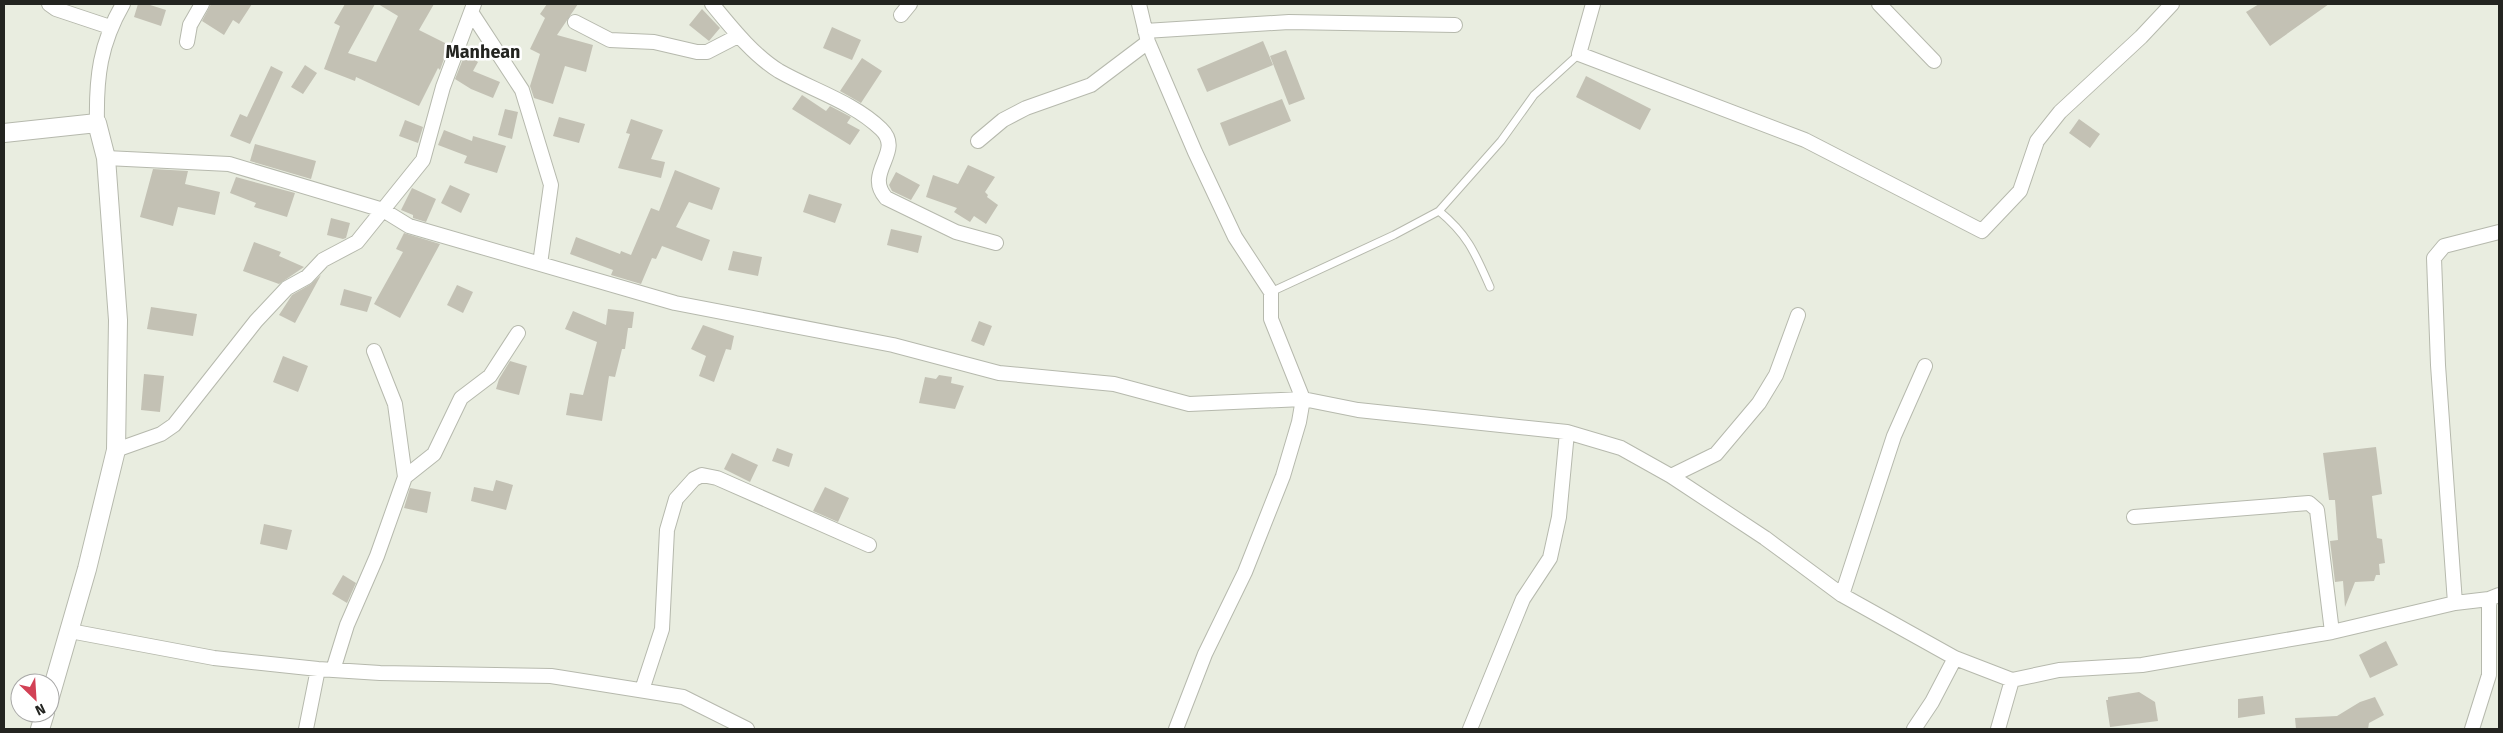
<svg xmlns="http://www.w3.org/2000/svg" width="2503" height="733" viewBox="0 0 2503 733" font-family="'Fira Sans',sans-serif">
  <rect width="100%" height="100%" fill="#e9ede0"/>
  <!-- building -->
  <path fill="#c3c1b4" d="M138,4H147L166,10L161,26L134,17Z
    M211,4H252L239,24L233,20L224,35L202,21Z
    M345,4H375L348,53L376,62L398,16L378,4H434L419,30L449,45L440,70L438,68L419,106L356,77L355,81L324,69L340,26L334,23Z
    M547,4H578L557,35L593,45L586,72L565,66L553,104L534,98L530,86L540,54L530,49L545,18L540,14Z
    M2259,4H2329L2270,46L2246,12Z
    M702,9L720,28L709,41L689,25Z
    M832,27L861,40L852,60L823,48Z
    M1263,41L1273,65L1207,92L1197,69Z
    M1286,50L1305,99L1289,105L1270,56Z
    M465,54L478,62L473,71L500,82L493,98L471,89L455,79Z
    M862,58L882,71L861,103L840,91Z
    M305,65L317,73L303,94L291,87Z
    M271,66L283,72L250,144L230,136L240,114L247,117Z
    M1586,76L1651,109L1640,130L1576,97Z
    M802,95L826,111L830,106L851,117L847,123L860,130L850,145L792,109Z
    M1282,99L1291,121L1229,146L1220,123Z
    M505,109L518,112L512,139L498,135Z
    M559,117L585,124L579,143L553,136Z
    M631,119L663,130L651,159L665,162L661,178L618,168L630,134L626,133Z
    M2079,119L2100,134L2090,148L2069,133Z
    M405,120L423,127L418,143L399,136Z
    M444,130L472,141L473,136L506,146L497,173L464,163L467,156L438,145Z
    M255,144L316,161L311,179L250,161Z
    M968,165L995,177L985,192L988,195L987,197L998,205L986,224L974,216L970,222L954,212L957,208L926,197L933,175L958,184Z
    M153,169L188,171L185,184L220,192L215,215L178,207L173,226L140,217Z
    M675,170L720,188L712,210L689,202L676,227L710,240L702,261L662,246L656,259L652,258L641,284L611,275L613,270L570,254L576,237L620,254L621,251L631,255L651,208L659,211Z
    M896,172L920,185L911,200L892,191L889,185Z
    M236,177L295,193L287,217L254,207L256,203L230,193Z
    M450,185L470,194L461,213L441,203Z
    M412,188L436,199L426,222L413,218V215L401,210Z
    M809,194L842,204L835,223L803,212Z
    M331,218L350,223L346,238L343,239L327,235Z
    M891,229L922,236L918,253L887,245Z
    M404,233L440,244L400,318L374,304L403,252L396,249Z
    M254,242L281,252L279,256L304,267L279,284L243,271Z
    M733,251L762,257L758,276L728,270Z
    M321,275L295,323L279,315L292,295L311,284Z
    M457,285L473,292L463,313L447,305Z
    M344,289L372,297L367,312L340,305Z
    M151,307L197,314L193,336L147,329Z
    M608,309L634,312L632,328H628L625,349H622L615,377L609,376L602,421L566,415L570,393L583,395L597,342L565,329L573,311L606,325Z
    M979,321L992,326L984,346L971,341Z
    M703,325L734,336L731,350L726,349L714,382L699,376L706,356L691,349Z
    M283,356L308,366L298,392L273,382Z
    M510,361L527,366L519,395L496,389L499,379Z
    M144,374L164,376L160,412L141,410Z
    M939,375L952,377L951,383L964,386L955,409L919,403L925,377L936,379Z
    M2376,447L2382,494L2372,496L2377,538L2382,539L2385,563L2379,564L2380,575H2376L2374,581L2355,582L2345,607L2343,581L2335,582L2330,541L2338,540L2335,500H2329L2323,453Z
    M777,448L793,454L789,467L772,461Z
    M732,453L758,465L750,482L724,469Z
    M496,480L513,485L506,510L471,501L474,487L493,491Z
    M825,487L849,498L838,522L813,511Z
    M410,488L431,492L427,513L404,508Z
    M264,524L292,530L287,550L260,544Z
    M343,575L356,583L347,603L332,594Z
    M2386,641L2398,665L2370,678L2359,655Z
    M2139,692L2155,702L2158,721L2110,727L2106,700H2108V697Z
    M2263,696L2265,714L2238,718V699Z
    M2375,697L2384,715L2369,723L2368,729H2296L2295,718L2337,716L2360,702Z"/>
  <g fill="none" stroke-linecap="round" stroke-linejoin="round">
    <defs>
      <path id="service" d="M1439,211C1468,235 1475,253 1490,287
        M1271,292L1394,235L1439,211L1501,141L1534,95L1579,54"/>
      <path id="minor" d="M49,4L56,9L110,27
        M712,4C731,27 753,55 779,71C812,90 853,102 881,129C905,152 863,172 886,198L956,232L996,243
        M1139,4L1148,42L1195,152L1235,237L1271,292V319L1303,399L1299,422L1283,476L1245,572L1205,654L1176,729
        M1593,4L1579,54L1805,140L1982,231L2020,191L2037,141L2060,112L2141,37L2172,4
        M1879,4L1934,61
        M471,12L522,90L551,185L540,264
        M901,15L910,4
        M575,22L610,40L654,42L697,52H707L738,36
        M1145,31L1289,22L1455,25
        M187,42L190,25L202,4
        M97,123C96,77 100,44 123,4
        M978,141L1003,120L1026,108L1091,85L1148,42
        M106,158L229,164L383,210L409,226L675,303L893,345L999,373L1114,384L1189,404L1303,399L1358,410L1567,432L1621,448L1671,476L1765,538L1842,595L1955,658L2012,680L2059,670L2142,665L2332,632L2455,603L2489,599L2499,595
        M116,450L161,434L174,425L256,321L287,288L307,277L323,260L357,242L423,160L443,87L474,4
        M1671,476L1716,454L1759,403L1776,375L1798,315
        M405,477L434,454L461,398L490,376L518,333
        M2134,517L2309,503L2317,510L2332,632
        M1842,595L1894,436L1925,366
        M2455,603L2438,365L2434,258L2444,246L2499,232
        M70,631L214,658L318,669L380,673L551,676L683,697L747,729
        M333,670L347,625L377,556L405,477L395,404L374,351
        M642,690L662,629L667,530L676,499L694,479L702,475L717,478L869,545
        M306,729L318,669
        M1470,729L1523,599L1550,558L1559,517L1567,432
        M1914,729L1932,702L1955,658
        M1998,729L2012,680
        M2472,729L2489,675V599"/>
      <path id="tertiary" d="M4,133L97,123L106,158L118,320L116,450L87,569L50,697
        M40,729L45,713"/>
    </defs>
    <!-- service casing -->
    <use href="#service" stroke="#b6b9ad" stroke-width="9"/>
    <!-- minor casing -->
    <use href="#minor" stroke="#b6b9ad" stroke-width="16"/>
    <!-- tertiary casing -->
    <use href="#tertiary" stroke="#b6b9ad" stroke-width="20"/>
    <!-- service -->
    <use href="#service" stroke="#fff" stroke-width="7"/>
    <!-- minor -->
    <use href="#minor" stroke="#fff" stroke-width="14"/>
    <!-- tertiary -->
    <use href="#tertiary" stroke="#fff" stroke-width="18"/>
  </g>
  <g text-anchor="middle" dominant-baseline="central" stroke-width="5" stroke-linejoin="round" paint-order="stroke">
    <!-- quarter labels -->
    <g font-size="18" font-weight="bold" fill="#232420" stroke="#fff">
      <text x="483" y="52">Manhean</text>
    </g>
  </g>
  <!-- border -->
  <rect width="2503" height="733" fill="none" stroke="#232420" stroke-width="10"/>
  <!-- north arrow -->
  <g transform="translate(35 698) rotate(155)"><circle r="24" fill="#ffffff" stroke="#a7a7a6"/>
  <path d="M0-4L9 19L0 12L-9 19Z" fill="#d24155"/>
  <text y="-8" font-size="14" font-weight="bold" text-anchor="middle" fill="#232420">N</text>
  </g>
</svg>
